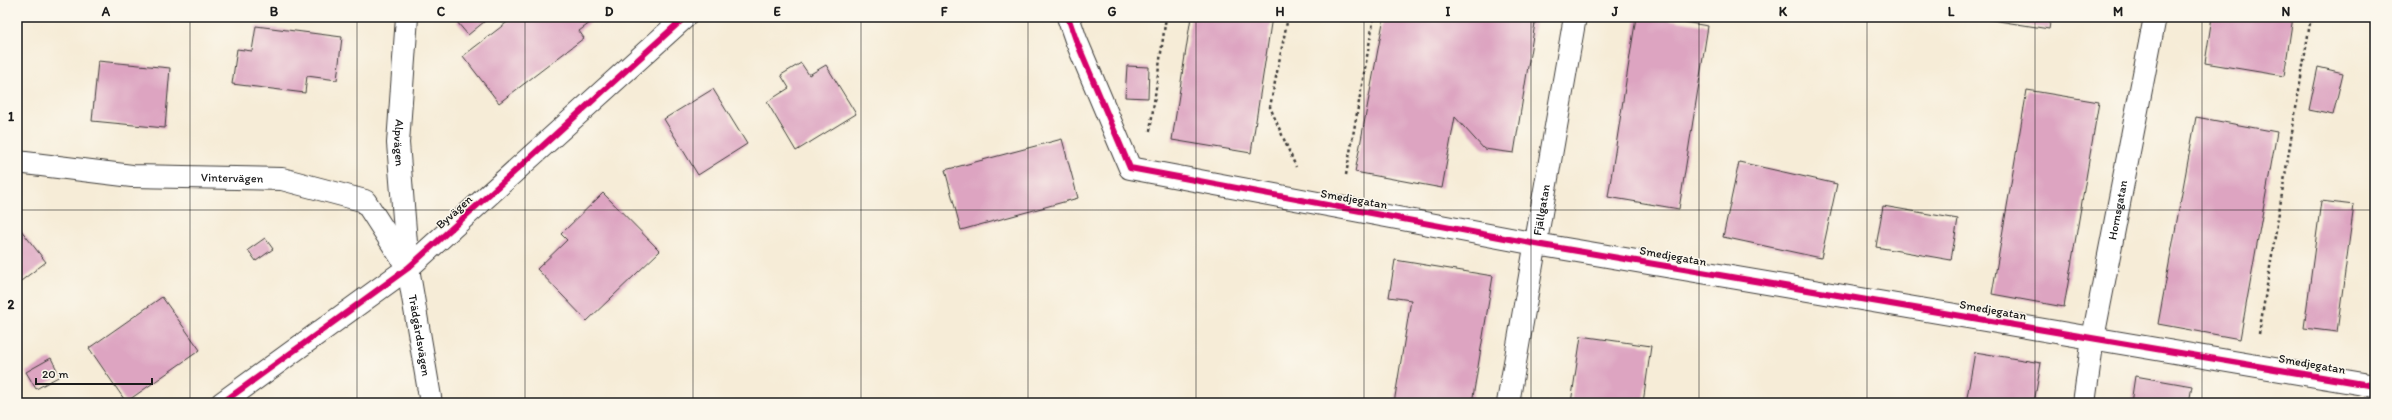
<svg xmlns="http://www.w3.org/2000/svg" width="2392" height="420" viewBox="0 0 2392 420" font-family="Itim,sans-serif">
  <rect width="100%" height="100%" fill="#fbf7ec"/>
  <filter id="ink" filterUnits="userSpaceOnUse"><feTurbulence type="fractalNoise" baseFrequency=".025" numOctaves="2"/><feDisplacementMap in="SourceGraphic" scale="8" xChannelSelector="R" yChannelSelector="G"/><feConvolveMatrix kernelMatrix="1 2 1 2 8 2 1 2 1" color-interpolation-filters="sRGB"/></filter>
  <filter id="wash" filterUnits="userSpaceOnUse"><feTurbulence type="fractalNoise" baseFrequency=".012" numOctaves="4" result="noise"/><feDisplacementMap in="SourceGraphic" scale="16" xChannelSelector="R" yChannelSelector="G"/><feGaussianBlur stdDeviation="0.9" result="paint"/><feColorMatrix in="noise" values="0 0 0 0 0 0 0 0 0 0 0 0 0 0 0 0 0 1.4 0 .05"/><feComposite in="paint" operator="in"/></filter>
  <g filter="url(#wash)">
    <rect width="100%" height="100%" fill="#f6ecd7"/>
    <g id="blocks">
      <!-- building -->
      <path fill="#dda4c1" d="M462,17H490L468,35L457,22Z
        M514,17H598L579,31L584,38L499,103L463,56Z
        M1191,17H1272L1251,153L1172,140Z
        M1384,17H1536L1514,153L1484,149L1455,117L1442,188L1355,172Z
        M1636,17H1654L1708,26L1679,209L1608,197Z
        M1973,17H2051L2049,29Z
        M2212,17H2293L2284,76L2205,63Z
        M2355,17H2366L2365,20Z
        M256,26L342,37L337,80L307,76L305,93L232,84L237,49L252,51Z
        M98,61L170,68L165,128L92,121Z
        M801,63L809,75L826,65L856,114L796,151L767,102L789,88L781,75Z
        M1127,66L1149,67L1148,98L1125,97Z
        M2318,67L2343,73L2333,115L2309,110Z
        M713,89L747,144L698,175L664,119Z
        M2027,90L2099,102L2064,307L1992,294Z
        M2196,117L2277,132L2240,339L2158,324Z
        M1062,139L1078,198L961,230L945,170Z
        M1739,162L1837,184L1821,258L1723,237Z
        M603,193L660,251L587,321L537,269L567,240L561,234Z
        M2321,201L2354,205L2337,332L2304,328Z
        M1883,206L1958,219L1951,260L1876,247Z
        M17,225L46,262L17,284Z
        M265,238L273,249L256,261L248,250Z
        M1395,260L1493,276L1472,403H1394L1411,300L1389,297Z
        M162,297L200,350L126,402L89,348Z
        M1581,336L1651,346L1643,403H1571Z
        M1975,352L2041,363L2034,403H1966Z
        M51,358L60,376L36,389L26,372Z
        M2135,376L2192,386L2189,403H2131Z
        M2342,399L2354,402V403H2341Z"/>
    </g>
  </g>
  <g filter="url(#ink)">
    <use href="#blocks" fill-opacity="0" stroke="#3d3b38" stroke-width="1"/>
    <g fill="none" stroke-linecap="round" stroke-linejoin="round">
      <defs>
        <g id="minor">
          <path id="s1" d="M407,17L398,143L408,268L431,403"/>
          <path d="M1068,17L1076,40L1130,168L1536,244L2375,386"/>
          <path id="s2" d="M17,162L132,176L282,179L365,201L408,268"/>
          <path d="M222,403L408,268L685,17"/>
          <path id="s3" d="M1508,403L1575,17"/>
          <path id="s4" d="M2084,403L2093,338L2155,17"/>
        </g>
      </defs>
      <!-- minor casing -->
      <use href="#minor" stroke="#3d3b38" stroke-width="24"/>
      <!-- path -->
      <path stroke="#3d3b38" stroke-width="2.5" stroke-dasharray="3 3" stroke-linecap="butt" d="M1288,17L1270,107L1296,167
        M1150,131L1166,17
        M1346,175L1374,17
        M2259,334L2311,17"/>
      <!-- minor -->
      <use href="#minor" stroke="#fff" stroke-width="22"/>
      <defs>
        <path id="cycleway" d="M1068,17L1076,40L1130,168L1536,244L2375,386
          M222,403L408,268L685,17"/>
      </defs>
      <!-- cycleway casing -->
      <use href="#cycleway" stroke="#fbf7ec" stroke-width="8"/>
      <!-- cycleway -->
      <use href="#cycleway" stroke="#d6006c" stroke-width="6"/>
    </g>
  </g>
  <!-- grid -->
  <path fill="none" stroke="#1c1c1c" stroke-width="1" stroke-opacity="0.55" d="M190,17V403M357,17V403M525,17V403M693,17V403M861,17V403M1028,17V403M1196,17V403M1364,17V403M1531,17V403M1699,17V403M1867,17V403M2035,17V403M2202,17V403M17,210H2375"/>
  <g text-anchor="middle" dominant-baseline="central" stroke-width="3" stroke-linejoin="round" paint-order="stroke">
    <!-- street labels -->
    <g font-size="12" fill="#1c1c1c" stroke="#fbf7ec">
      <text stroke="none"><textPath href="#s1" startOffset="126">Alpvägen</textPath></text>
      <text stroke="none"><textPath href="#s2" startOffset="216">Vintervägen</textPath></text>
      <text transform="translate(1354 199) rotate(10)">Smedjegatan</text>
      <text stroke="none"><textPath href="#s3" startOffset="196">Fjällgatan</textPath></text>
      <text stroke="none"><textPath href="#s4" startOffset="196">Hornsgatan</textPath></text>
      <text transform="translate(454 212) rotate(-42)">Byvägen</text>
      <text transform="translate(1673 256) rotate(10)">Smedjegatan</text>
      <text transform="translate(1993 310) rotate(10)">Smedjegatan</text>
      <text stroke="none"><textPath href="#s1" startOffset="320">Trädgårdsvägen</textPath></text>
      <text transform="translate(2312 364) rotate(10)">Smedjegatan</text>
    </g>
  </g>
  <!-- margin -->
  <rect width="2392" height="420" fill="none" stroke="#fbf7ec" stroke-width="44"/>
  <!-- scale -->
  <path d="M36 378v6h116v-6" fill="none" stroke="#1c1c1c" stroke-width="2"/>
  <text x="42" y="378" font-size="12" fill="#1c1c1c" stroke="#fbf7ec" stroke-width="3" paint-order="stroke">20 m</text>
  <rect x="22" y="22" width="2348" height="376" fill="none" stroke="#1c1c1c" stroke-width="1.5"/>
  <g font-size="13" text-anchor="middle" font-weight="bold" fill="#1c1c1c">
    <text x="106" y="16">A</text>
    <text x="274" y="16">B</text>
    <text x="441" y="16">C</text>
    <text x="609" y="16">D</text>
    <text x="777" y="16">E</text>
    <text x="944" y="16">F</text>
    <text x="1112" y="16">G</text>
    <text x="1280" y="16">H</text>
    <text x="1448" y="16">I</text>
    <text x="1615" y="16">J</text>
    <text x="1783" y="16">K</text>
    <text x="1951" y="16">L</text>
    <text x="2118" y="16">M</text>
    <text x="2286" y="16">N</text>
    <text x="11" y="121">1</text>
    <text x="11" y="309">2</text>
  </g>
</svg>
